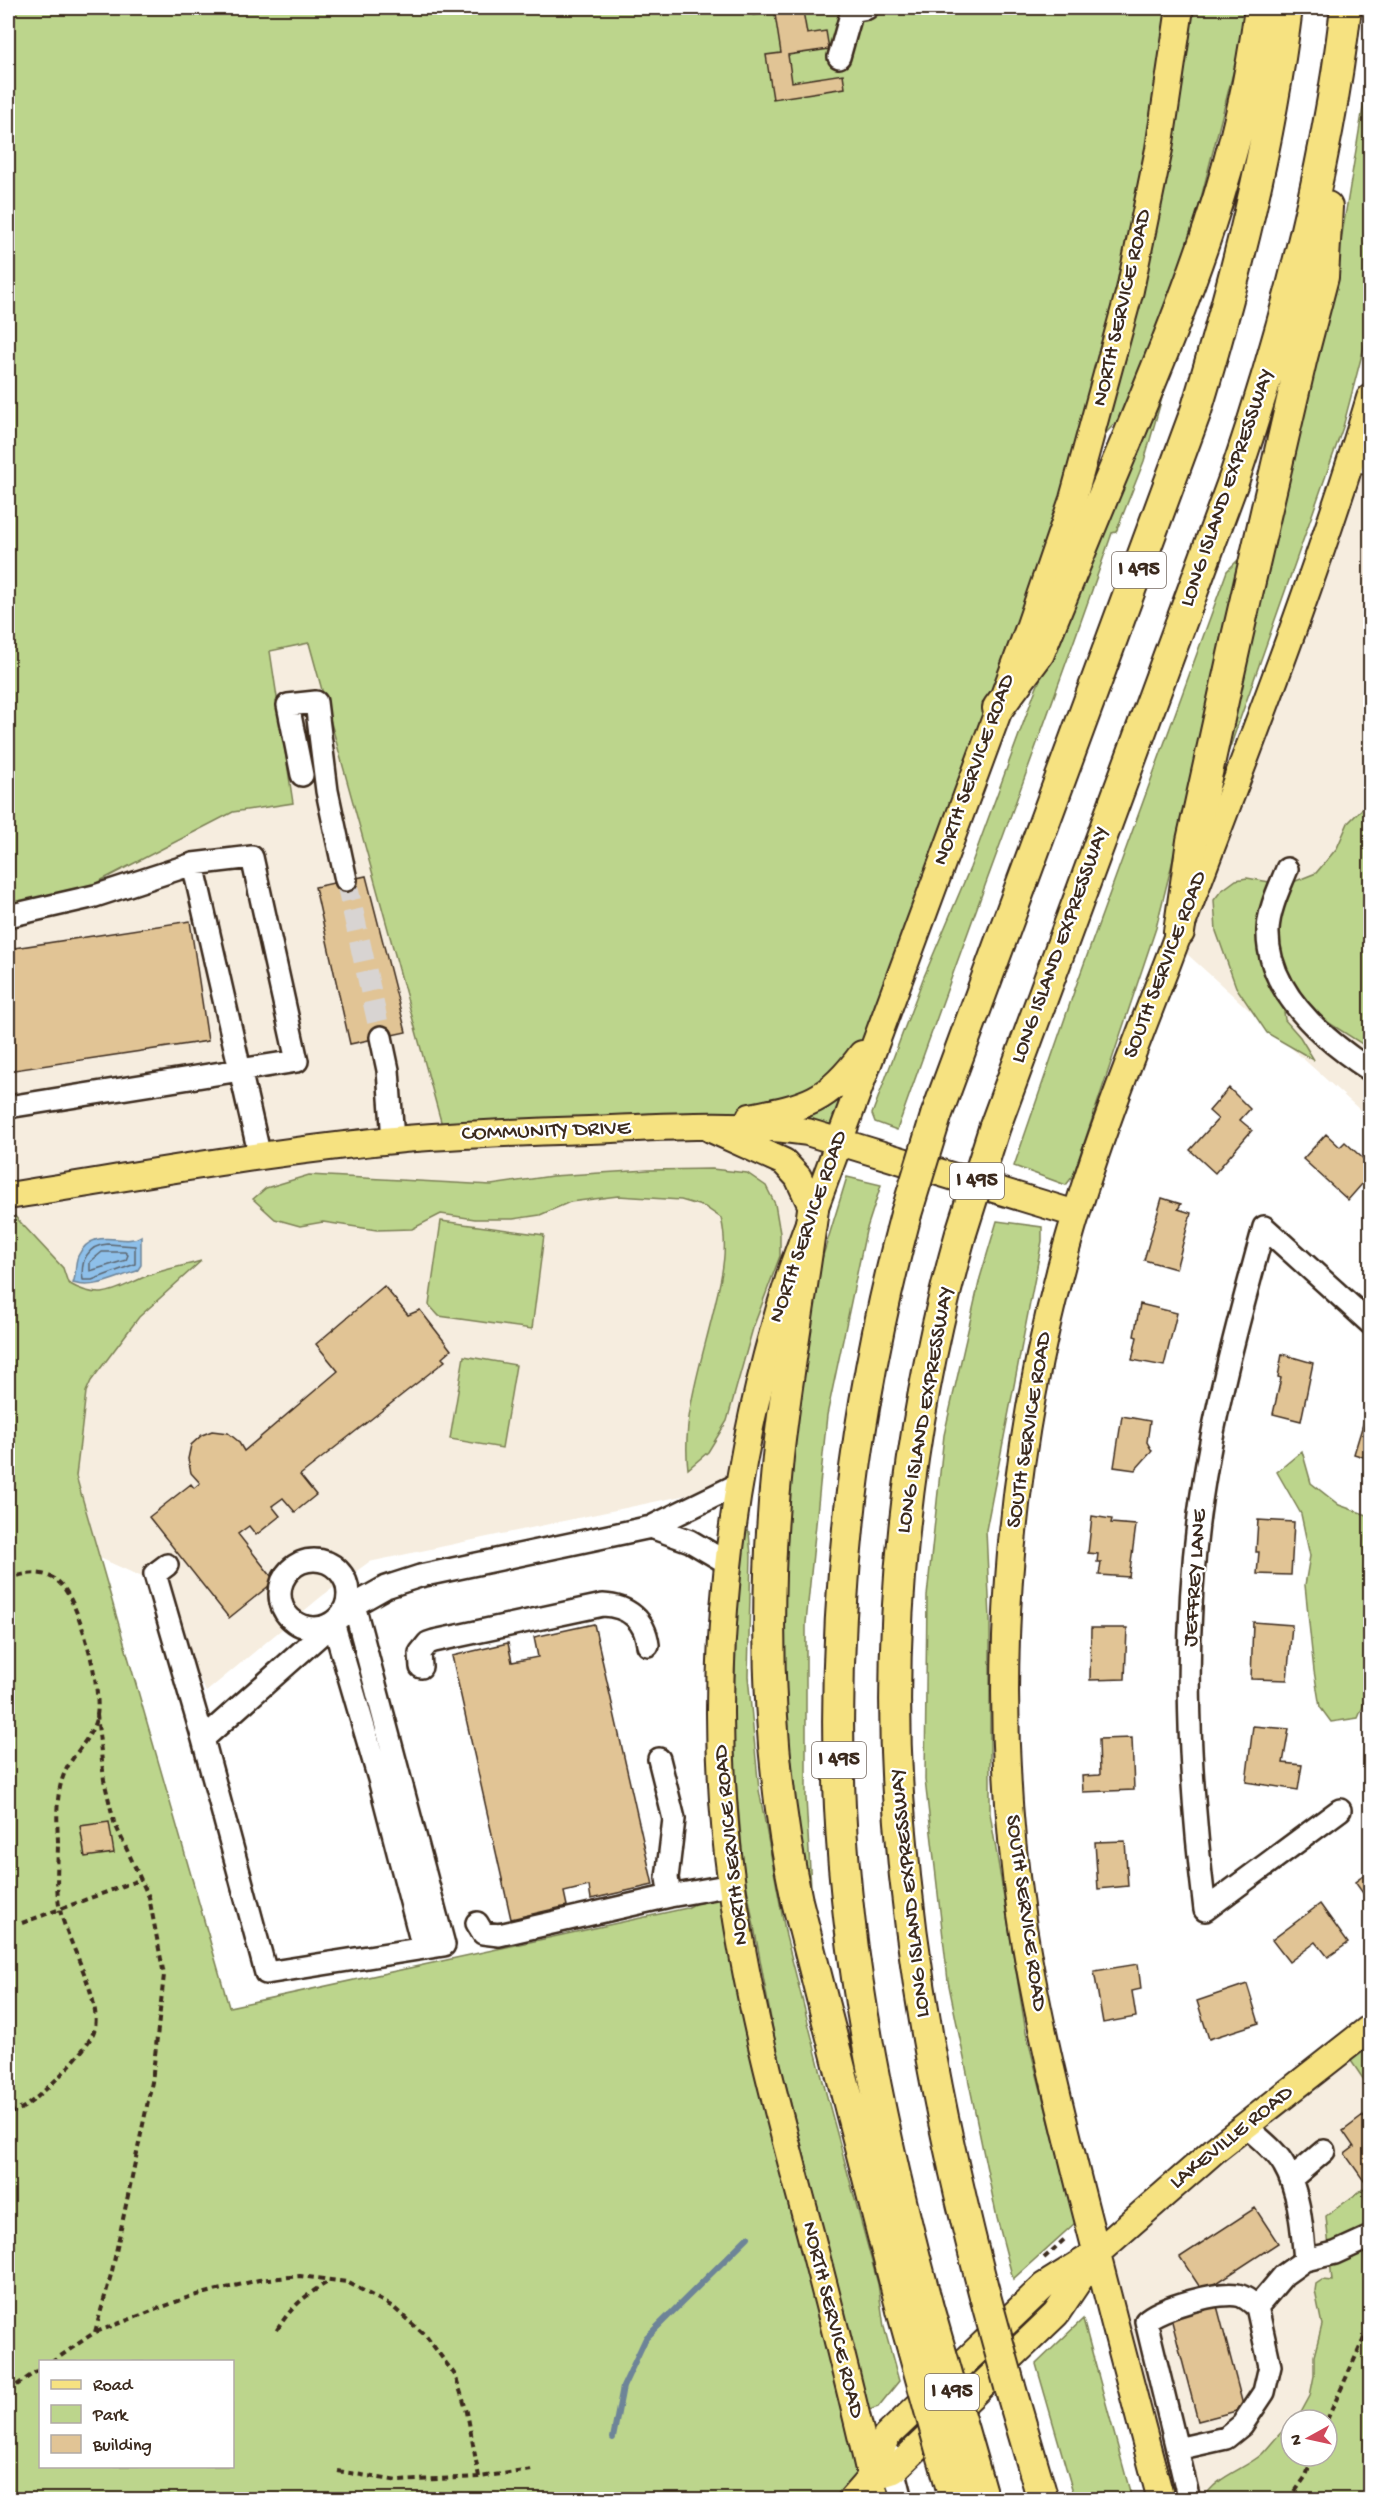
<svg xmlns="http://www.w3.org/2000/svg" width="1378" height="2507" viewBox="0 0 1378 2507" font-family="'Gochi Hand',sans-serif">
  <rect width="100%" height="100%" fill="#fff"/>
  <filter id="ink" filterUnits="userSpaceOnUse"><feTurbulence type="fractalNoise" baseFrequency=".0167" numOctaves="2"/><feDisplacementMap in="SourceGraphic" scale="12" xChannelSelector="R" yChannelSelector="G"/><feConvolveMatrix kernelMatrix="1 2 1 2 8 2 1 2 1" color-interpolation-filters="sRGB"/></filter>
  <g filter="url(#ink)">
    <!-- built -->
    <path fill="#f6eddf" d="M1370,406V1119L1177,945Z
      M309,643L445,1136L512,1133L838,1140L739,1484L369,1562L322,1596L206,1692L153,1582L100,1558L8,1237V849L293,803L270,651Z
      M1341,2046L1370,2089V2184L1326,2216L1334,2298L1306,2420H1291V2449L1227,2499H1166L1100,2247Z"/>
    <!-- green -->
    <path fill="#bcd58c" stroke="#7c8055" stroke-width="1.5" fill-rule="evenodd" d="M8,8H1180L1113,360L838,1140L807,1132L445,1136L309,643L270,651L293,803L233,812L67,898L8,911Z
      M1190,8H1247L1245,26L1189,245L1123,415L1103,436Z
      M1370,65V324L1343,427L1228,753L1220,749L1259,575L1337,265Z
      M1164,391L1144,461L1116,532L1112,533C1043,733 967,930 897,1130L875,1122L872,1114L923,979L970,868L1034,694L1157,396Z
      M1243,555L1199,755L1156,928L1073,1176L1066,1185L1014,1166L1076,986L1227,571Z
      M1370,805V1049L1315,1014L1283,1003L1285,1020L1300,1037L1314,1060L1267,1033L1236,987L1216,931L1214,900L1221,891L1236,880L1247,878L1275,883L1296,881L1316,873L1337,848L1348,823L1365,806Z
      M712,1169L747,1173L766,1186L775,1204L780,1233V1256L753,1328L727,1421L708,1452L688,1469C681,1415 705,1352 716,1300C723,1272 728,1246 721,1218L705,1207L681,1200L618,1196L570,1202L540,1215L513,1219H475L441,1214L412,1229L377,1230L323,1222L300,1226L275,1219L253,1199L266,1188L309,1175L491,1185L552,1176L648,1170Z
      M847,1177L881,1185L866,1231L827,1415L806,1623V1798L813,1924L781,1752L779,1507L810,1298Z
      M8,1209L63,1268L68,1283C103,1303 115,1289 147,1276C164,1269 184,1266 201,1261L139,1317L91,1381L86,1392L76,1476L229,2007L687,1908L732,1885L871,2477L851,2499H8ZM40,2362H232V2466H40Z
      M441,1221L544,1235L532,1329L439,1316L429,1305Z
      M997,1221L1042,1227V1241L986,1530L990,1619V1813L1026,2032L1075,2223L1013,2279L997,2218L948,1981L925,1780L927,1596L944,1435L980,1278Z
      M464,1356L516,1365L502,1448L450,1439Z
      M1302,1451L1311,1483L1339,1505L1370,1516V1697L1365,1702L1358,1718L1331,1722L1320,1707L1314,1671L1305,1585L1310,1556L1301,1514L1277,1472Z
      M745,1530L749,1532L751,1556L748,1676L759,1790L786,1936L826,2093L878,2284L884,2327L899,2381L878,2407L869,2410L775,2041L744,1872L733,1747L738,1548Z
      M1370,2024V2089L1341,2046Z
      M1370,2184V2499L1203,2500C1215,2476 1244,2470 1262,2454C1272,2444 1279,2432 1291,2424V2456H1327V2420H1297L1310,2396L1314,2376V2356L1322,2325L1315,2291L1316,2284L1322,2280L1332,2281L1326,2216Z
      M1083,2319L1132,2499H1075L1036,2364Z"/>
    <!-- water -->
    <path fill="#8ec0ea" stroke="#6d8498" stroke-width="1.5" d="M141,1236V1265L137,1271C116,1277 94,1290 73,1283C77,1274 74,1265 78,1256C94,1224 124,1248 141,1236Z"/>
    <g fill="none" stroke-linecap="round" stroke-linejoin="round">
      <!-- shore -->
      <path stroke="#5c6670" stroke-width="1.5" d="M108,1244L135,1246V1264L92,1280H83C80,1262 87,1245 108,1244Z
        M102,1252H125L128,1255L126,1260L90,1271V1262Z"/>
      <!-- stream -->
      <path stroke="#6d8498" stroke-width="6" d="M613,2438L623,2387L646,2338L748,2237"/>
    </g>
    <!-- building -->
    <path fill="#e1c495" stroke="#3b2a1e" stroke-width="1.5" d="M752,8H775L761,11L762,14L753,15Z
      M774,8H824L803,11L807,34L826,31L829,49L788,55L792,82L843,74L845,88L773,99L766,55L781,53Z
      M366,876L406,1032L350,1044L315,887Z
      M190,921L208,1041L8,1071V949Z
      M1229,1088L1250,1109L1240,1120L1252,1130L1215,1173L1190,1150L1218,1119L1209,1111Z
      M1326,1134L1340,1147L1345,1142L1370,1165V1175L1348,1200L1303,1159Z
      M1162,1198L1181,1204L1178,1209L1191,1213L1176,1269L1144,1260Z
      M384,1286L408,1315L420,1310L451,1350L442,1358L445,1361L300,1475L316,1495L295,1512L283,1498L272,1506L280,1516L256,1535L249,1526L238,1534L275,1581L229,1618L149,1517L191,1484L194,1488L200,1483L191,1473L188,1459L191,1445L202,1435L212,1431L228,1433L238,1441L244,1451L338,1371L316,1344Z
      M1140,1304L1177,1313L1164,1366L1132,1360L1137,1337L1134,1336Z
      M1282,1354L1313,1363L1301,1421L1273,1414L1281,1378L1278,1377Z
      M1366,1414L1370,1416V1459L1354,1454Z
      M1122,1416L1150,1421L1147,1442L1152,1451L1135,1470L1114,1467Z
      M1092,1516L1112,1519L1111,1523L1136,1525L1129,1577L1099,1575L1101,1562H1097L1098,1554L1088,1553Z
      M1258,1520L1294,1522L1291,1575L1257,1574L1259,1552H1256Z
      M1253,1622L1292,1625L1287,1680L1251,1679Z
      M594,1624L653,1885L591,1899L589,1886L564,1892L567,1906L511,1919L452,1656L508,1643L512,1662L538,1657L534,1637Z
      M1091,1628H1127L1125,1679L1090,1680Z
      M1253,1726L1289,1729L1283,1763L1302,1765L1298,1790L1246,1782Z
      M1132,1738L1134,1790L1083,1792L1082,1776L1100,1775L1099,1739Z
      M109,1822L114,1853L85,1857L80,1826Z
      M1125,1841L1128,1886L1098,1889L1095,1842Z
      M1370,1871V1903L1355,1882Z
      M1320,1904L1348,1943L1328,1957L1316,1942L1289,1962L1272,1940Z
      M1138,1964L1141,1989L1132,1991L1136,2017L1103,2023L1094,1971Z
      M1247,1984L1259,2023L1209,2039L1197,2001Z
      M1363,2116L1370,2126V2176L1364,2181L1345,2154L1354,2147L1343,2131Z
      M1255,2208L1278,2243L1203,2292L1180,2257Z
      M1216,2302L1244,2409L1198,2421L1170,2314Z"/>
    <g fill="none" stroke-linecap="round" stroke-linejoin="round">
      <!-- minor-tunnel -->
      <path stroke="#d8d4d2" stroke-width="21" stroke-dasharray="21 10" stroke-linecap="butt" d="M346,880L381,1037"/>
      <defs>
        <path id="minor" d="M839,57L852,11L867,8
          M1352,458L1370,464
          M302,775L288,705L316,702L327,791L346,880
          M193,864L260,1157
          M1287,869C1279,889 1269,909 1268,930C1266,992 1324,1040 1370,1070
          M8,916L95,896L193,864L252,857L297,1061L8,1107
          M381,1037L388,1070L393,1140
          M651,1527L690,1541L729,1564
          M280 1594a34 34 0 1 1 68 0a34 34 0 1 1-68 0Z
          M167,1565L155,1574L203,1739L354,1605L386,1587L420,1576L651,1527L739,1484
          M333,1622L379,1779L423,1948
          M421,1667L420,1653L428,1643L434,1641L603,1605C628,1606 645,1620 648,1645
          M203,1739L266,1973L444,1945L354,1605
          M659,1759L674,1819L667,1878L670,1896
          M1340,1810L1205,1910C1189,1779 1182,1647 1199,1515C1212,1417 1238,1322 1264,1227L1370,1323
          M477,1923L483,1933L499,1935L670,1896L732,1885
          M1245,2125C1257,2137 1276,2150 1284,2165C1300,2192 1302,2230 1305,2260
          M1291,2179L1324,2151
          M1257,2307C1253,2304 1247,2298 1241,2296C1223,2289 1159,2308 1146,2321L1177,2449L1226,2438L1242,2425L1264,2392L1270,2366L1257,2307L1284,2275L1305,2260L1335,2253L1370,2237
          M1177,2449L1189,2500
          M891,2456L902,2500"/>
        <path id="major" d="M750,1117C807,1106 827,1102 862,1054
          M711,1129L784,1162L798,1177L813,1209
          M8,1196C136,1176 265,1152 394,1140C459,1134 524,1132 589,1130C662,1127 734,1121 807,1132L1076,1214
          M871,2477L894,2470L1056,2314L1093,2259
          M851,2500L871,2477L886,2437L1044,2286L1097,2253L1216,2149L1370,2028
          M876,2500C856,2411 834,2324 811,2236C780,2120 748,2005 732,1886C703,1679 728,1467 792,1269L1029,628L1073,499L1130,290L1159,149L1180,8
          M1161,2500C1134,2397 1107,2295 1081,2192C1058,2100 1035,2008 1021,1914C989,1695 1006,1466 1065,1253C1092,1154 1130,1059 1167,964C1237,777 1313,590 1370,398"/>
        <path id="highway" d="M998,708L1039,653C1069,580 1098,507 1129,435C1188,293 1241,162 1260,8
          M1179,932L1192,841L1237,637L1301,361L1323,277L1327,207
          M936,1116L1196,411C1236,278 1270,145 1287,8
          M994,1129L1234,479C1286,325 1327,169 1346,8
          M813,1209C802,1292 787,1374 778,1457C763,1604 766,1757 797,1901L902,2310
          M906,1214C854,1408 831,1607 840,1807C848,1975 884,2142 927,2304
          M961,1233C908,1422 884,1626 900,1822C913,1986 944,2138 985,2296
          M1010,2387L1043,2500
          M977,2479L983,2500"/>
      </defs>
      <!-- minor casing -->
      <use href="#minor" stroke="#3b2a1e" stroke-width="26"/>
      <!-- major casing -->
      <use href="#major" stroke="#3b2a1e" stroke-width="30"/>
      <!-- highway casing -->
      <use href="#highway" stroke="#3b2a1e" stroke-width="34"/>
      <!-- path -->
      <path stroke="#3b2a1e" stroke-width="4" stroke-dasharray="6 4.5" stroke-linecap="butt" d="M8,1579C24,1573 40,1570 55,1579C79,1594 102,1688 97,1715C93,1735 78,1749 68,1766C55,1789 57,1816 58,1841C58,1863 55,1889 60,1910C66,1939 104,2002 94,2031C87,2051 43,2095 24,2107C19,2110 13,2112 8,2114
        M22,1923L142,1879
        M1044,2258L1067,2237
        M277,2330C292,2305 306,2295 331,2280
        M96,2332L189,2297L259,2280L300,2276L347,2282L393,2307L426,2336L455,2375L467,2412L479,2477L532,2470
        M52,2362L95,2332L112,2271L152,2082L164,1975L149,1897L114,1822L104,1780L97,1715
        M8,2391L40,2369
        M1327,2420L1370,2325
        M338,2471L398,2481L479,2477
        M1289,2500L1306,2476L1313,2456"/>
      <!-- minor -->
      <use href="#minor" stroke="#fff" stroke-width="21"/>
      <!-- major -->
      <use href="#major" stroke="#f6e281" stroke-width="26"/>
      <!-- highway -->
      <use href="#highway" stroke="#f6e281" stroke-width="30"/>
      <defs>
        <path id="highway-bridge" d="M906,1214L936,1116
          M961,1233L994,1129
          M985,2296L1010,2387
          M927,2304L977,2479
          M902,2310L951,2486"/>
      </defs>
      <!-- highway-bridge casing -->
      <use href="#highway-bridge" stroke="#3b2a1e" stroke-width="34" stroke-linecap="butt"/>
      <!-- highway-bridge -->
      <use href="#highway-bridge" stroke="#f6e281" stroke-width="30"/>
    </g>
  </g>
  <g text-anchor="middle" dominant-baseline="central" stroke-width="4.5" stroke-linejoin="round" paint-order="stroke">
    <!-- shield labels -->
    <g fill="#fff" stroke="#766a62" stroke-width="1.5">
      <rect x="1112" y="552" width="54" height="36" rx="4.5"/>
      <rect x="950" y="1163" width="54" height="36" rx="4.5"/>
      <rect x="812" y="1742" width="54" height="36" rx="4.5"/>
      <rect x="925" y="2374" width="54" height="36" rx="4.5"/>
    </g>
    <g font-size="21" font-weight="bold" fill="#3b2a1e">
      <text x="1139" y="570">I 495</text>
      <text x="977" y="1181">I 495</text>
      <text x="839" y="1760">I 495</text>
      <text x="952" y="2392">I 495</text>
    </g>
    <!-- street labels -->
    <g font-size="22" fill="#3b2a1e" stroke="#fff">
      <text transform="translate(1123 308) rotate(-77)">NORTH SERVICE ROAD</text>
      <text transform="translate(1228 488) rotate(-71)">LONG ISLAND EXPRESSWAY</text>
      <text transform="translate(975 770) rotate(-70)">NORTH SERVICE ROAD</text>
      <text transform="translate(1061 945) rotate(-70)">LONG ISLAND EXPRESSWAY</text>
      <text transform="translate(1166 965) rotate(-69)">SOUTH SERVICE ROAD</text>
      <text transform="translate(546 1132) rotate(-2)">COMMUNITY DRIVE</text>
      <text transform="translate(809 1227) rotate(-71)">NORTH SERVICE ROAD</text>
      <text transform="translate(926 1410) rotate(-80)">LONG ISLAND EXPRESSWAY</text>
      <text transform="translate(1030 1430) rotate(-81)">SOUTH SERVICE ROAD</text>
      <text transform="translate(1196 1578) rotate(-86)">JEFFREY LANE</text>
      <text transform="translate(732 1845) rotate(-96)">NORTH SERVICE ROAD</text>
      <text transform="translate(911 1893) rotate(-96)">LONG ISLAND EXPRESSWAY</text>
      <text transform="translate(1025 1913) rotate(82)">SOUTH SERVICE ROAD</text>
      <text transform="translate(1232 2138) rotate(-39)">LAKEVILLE ROAD</text>
      <text transform="translate(832 2320) rotate(76)">NORTH SERVICE ROAD</text>
    </g>
  </g>
  <!-- margin -->
  <rect width="1378" height="2507" fill="none" stroke="#fff" stroke-width="30"/>
  <rect x="15" y="15" width="1348" height="2477" fill="none" stroke="#3b2a1e" stroke-width="2" filter="url(#ink)"/>
  <!-- legend -->
  <rect x="39" y="2360" width="195" height="108" fill="#ffffff" stroke="#b1aaa5" stroke-width="1.5"/>
  <rect x="51" y="2380" width="30" height="9" fill="#f6e281" stroke="#b1aaa5" stroke-width="1.5"/>
  <text x="93" y="2390" font-size="18" fill="#3b2a1e">Road</text>
  <rect x="51" y="2405" width="30" height="18" fill="#bcd58c" stroke="#b1aaa5" stroke-width="1.5"/>
  <text x="93" y="2420" font-size="18" fill="#3b2a1e">Park</text>
  <rect x="51" y="2435" width="30" height="18" fill="#e1c495" stroke="#b1aaa5" stroke-width="1.5"/>
  <text x="93" y="2450" font-size="18" fill="#3b2a1e">Building</text>
  <!-- north arrow -->
  <g transform="translate(1309 2438) rotate(262)"><circle r="28" fill="#ffffff" stroke="#b1aaa5" stroke-width="1.5"/>
  <path d="M0-4.5L10 22L0 15L-10 22Z" fill="#d1495b"/>
  <text y="-9" font-size="16" font-weight="bold" text-anchor="middle" fill="#3b2a1e">N</text>
  </g>
</svg>
